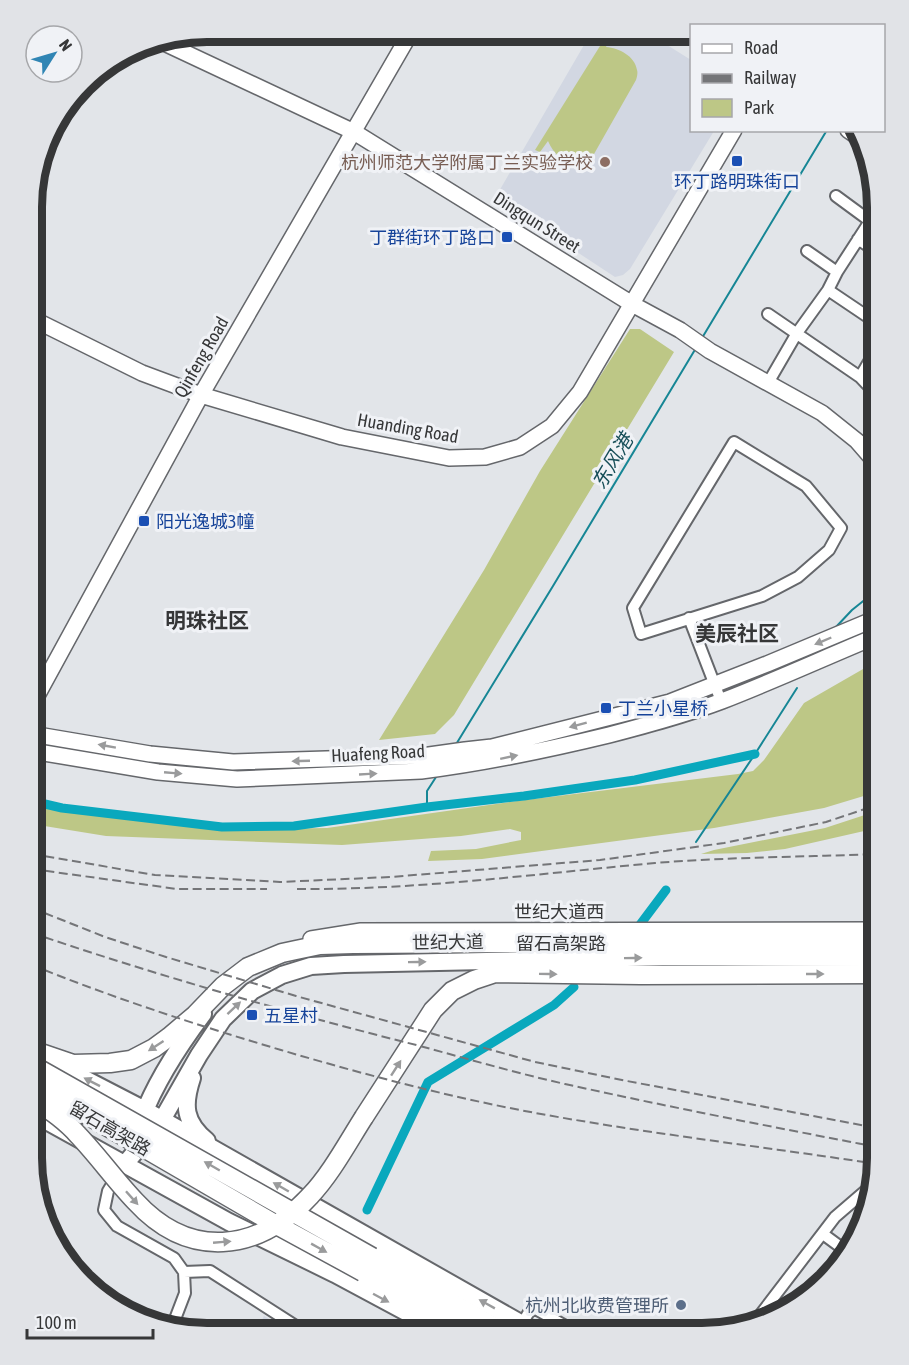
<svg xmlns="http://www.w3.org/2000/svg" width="909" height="1365" viewBox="0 0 909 1365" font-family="'Asap Condensed','Noto Sans SC',sans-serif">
  <rect width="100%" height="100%" fill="#e2e5e9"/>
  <!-- built -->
  <path fill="#d2d7e2" d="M591,33H648L691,60L692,130L714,131L630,269L623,275L615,277L498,200V193Z
    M32,1136L45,1142L35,1175L32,1158Z
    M264,1316L291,1332H256Z"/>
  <!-- green -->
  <path fill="#bdc786" d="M605,38L609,41L606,47C619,48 635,56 637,70C638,73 637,77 636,80L594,154C576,169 557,162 548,141L540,152L535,150Z
    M630,329H640L674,352L454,715L435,734L379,740L484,570L540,471Z
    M877,661V792L824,808L714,828L482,859L428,861L431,851L476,849L521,840V832L510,829L461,836L342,845L106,836L32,824V805L161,822L263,829L327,828L517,801L738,774L753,771L764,760L804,703Z
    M877,811V822L872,823L873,829L785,849L747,853L701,854L714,850L825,828Z"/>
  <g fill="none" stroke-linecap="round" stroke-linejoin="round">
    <!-- stream -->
    <path stroke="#168695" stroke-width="2" d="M702,338L827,130
      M835,628L852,610L877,590
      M455,746L553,586L696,348
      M427,807V791L438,774
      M696,842L755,754L797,688"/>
    <!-- canal -->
    <path stroke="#09a8bd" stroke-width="9" d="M32,801L62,808L222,827L294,826L427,807L524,796L635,780L755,754
      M639,926L666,890
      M367,1210L428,1082L554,1005L574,987"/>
    <defs>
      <path id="street" d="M836,196L870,221
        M858,239L877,252
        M807,251L837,272
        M828,290L877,323
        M768,314L860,377L877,395
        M860,377L877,348
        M768,383L797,333L828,290L837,272L870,221L877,226
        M734,442L806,486L841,528L829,550L798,577L762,596L641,634L633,608Z
        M689,618L721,701
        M117,1176L108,1191L104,1210L117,1226L174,1258L184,1272L185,1293L172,1327
        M823,1234L846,1251
        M184,1272L210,1271L305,1332
        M526,1317L532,1307L578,1333
        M754,1323L835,1217L871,1186"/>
      <path id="secondary" d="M158,40L354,132L632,304L680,330L710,351L822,413L857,441L877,464
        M848,130L864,141
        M33,319L142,373L201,395L342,437L449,458L485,457L520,447L552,426L580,392L734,130
        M32,705L201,395L411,32
        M32,734L150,754L233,762L422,756L465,750L492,747L670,702L767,664L877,618
        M32,751L158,772L237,779L421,771C485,763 547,750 609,735C647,725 685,715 722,701C774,681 826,657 877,636
        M311,939L361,931L877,930"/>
      <path id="primary" d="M54,1063L145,1110L538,1333
        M192,1078C183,1105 184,1122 207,1141
        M32,1113L229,1222L335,1274L445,1333
        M142,1118C156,1081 179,1046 203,1014
        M125,1164L162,1120L199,1055L223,1019L252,991L282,975L311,966L344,964L674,957L877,958"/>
      <path id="highway" d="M32,1050L73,1064L110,1063L131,1060L154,1048L169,1037L195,1015L223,986L248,967L282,953L296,950L320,945L353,944L877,941
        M364,1117L433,1010L452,991L474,980L495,973L641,975L877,974
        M372,1257L505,1333
        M363,1272L471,1333"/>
    </defs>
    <!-- street casing -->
    <use href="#street" stroke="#65676b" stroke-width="14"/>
    <!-- secondary casing -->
    <use href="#secondary" stroke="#65676b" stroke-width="18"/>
    <!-- primary casing -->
    <use href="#primary" stroke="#65676b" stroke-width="20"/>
    <!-- highway casing -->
    <use href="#highway" stroke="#65676b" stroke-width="21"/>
    <!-- street -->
    <use href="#street" stroke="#fff" stroke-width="10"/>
    <!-- secondary -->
    <use href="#secondary" stroke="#fff" stroke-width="15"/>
    <!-- primary -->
    <use href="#primary" stroke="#fff" stroke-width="16"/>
    <!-- highway -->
    <use href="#highway" stroke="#fff" stroke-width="18"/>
    <!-- rail -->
    <path stroke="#747578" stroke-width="2" stroke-dasharray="9 4.5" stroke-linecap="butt" d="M32,854L155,875L280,882L390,877L600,860L724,843L826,822L877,805
      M32,869L177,889H267
      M297,889C417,890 535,874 655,863C729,857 803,857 877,854
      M32,908L105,937L166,957L296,996L535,1062L627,1081L877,1128
      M32,933C159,976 289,1013 420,1046C468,1059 516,1073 565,1084C669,1107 773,1127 877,1147
      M32,965C113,998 197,1025 281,1050C366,1075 453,1098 541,1114C652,1134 765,1147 877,1164"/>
    <defs>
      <path id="highway-bridge" d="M32,1065L372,1257
        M32,1083L275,1224L363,1272
        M32,1098C48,1109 65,1120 78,1135C98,1156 115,1180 135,1201C189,1260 257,1253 310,1196C331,1174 348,1142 364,1117"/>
    </defs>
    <!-- highway-bridge casing -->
    <use href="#highway-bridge" stroke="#65676b" stroke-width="21" stroke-linecap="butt"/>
    <!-- highway-bridge -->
    <use href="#highway-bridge" stroke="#fff" stroke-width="18"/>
  </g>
  <!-- one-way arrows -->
  <defs><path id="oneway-solid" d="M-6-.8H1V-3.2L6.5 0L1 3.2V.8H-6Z" transform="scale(1.5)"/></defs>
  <g fill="#9a9b9c">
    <use href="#oneway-solid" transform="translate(823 641) rotate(157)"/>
    <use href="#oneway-solid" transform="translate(578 725) rotate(165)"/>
    <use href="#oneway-solid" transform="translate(107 746) rotate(-170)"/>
    <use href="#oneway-solid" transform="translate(509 757) rotate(-12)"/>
    <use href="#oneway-solid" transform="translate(301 761) rotate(178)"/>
    <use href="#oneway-solid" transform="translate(173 773) rotate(5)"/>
    <use href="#oneway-solid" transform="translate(368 774) rotate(-3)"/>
    <use href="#oneway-solid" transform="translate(633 958) rotate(-1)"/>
    <use href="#oneway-solid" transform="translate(417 962) rotate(-1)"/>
    <use href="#oneway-solid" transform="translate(548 974) rotate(1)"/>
    <use href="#oneway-solid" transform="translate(815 974)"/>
    <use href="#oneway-solid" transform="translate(234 1008) rotate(-43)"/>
    <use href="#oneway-solid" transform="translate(156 1046) rotate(147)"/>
    <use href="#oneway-solid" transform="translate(396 1068) rotate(-57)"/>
    <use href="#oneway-solid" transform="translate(92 1082) rotate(-153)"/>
    <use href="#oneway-solid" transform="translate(212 1166) rotate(-150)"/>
    <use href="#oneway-solid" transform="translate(281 1187) rotate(-150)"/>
    <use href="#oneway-solid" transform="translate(132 1198) rotate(48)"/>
    <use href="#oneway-solid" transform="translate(222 1242) rotate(-5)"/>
    <use href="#oneway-solid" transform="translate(319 1248) rotate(29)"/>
    <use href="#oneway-solid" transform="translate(381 1298) rotate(28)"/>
    <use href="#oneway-solid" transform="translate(487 1304) rotate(-151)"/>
  </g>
  <!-- markers -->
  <g fill="#1a4fb4" stroke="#f0f2f6" stroke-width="2">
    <rect x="731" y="155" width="12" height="12" rx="3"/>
    <rect x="501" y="231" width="12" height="12" rx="3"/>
    <rect x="138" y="515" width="12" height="12" rx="3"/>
    <rect x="600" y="702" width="12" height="12" rx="3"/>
    <rect x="246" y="1009" width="12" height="12" rx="3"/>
  </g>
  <circle fill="#8d6e63" stroke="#f0f2f6" stroke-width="2" cx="605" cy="162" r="6"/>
  <circle fill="#5c6f8a" stroke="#f0f2f6" stroke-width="2" cx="681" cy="1305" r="6"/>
  <g text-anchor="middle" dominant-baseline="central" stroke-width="6" stroke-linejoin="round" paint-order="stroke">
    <!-- education labels -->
    <g font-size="18" fill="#785e54" stroke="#f0f2f6" text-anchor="end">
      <text x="593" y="162">杭州师范大学附属丁兰实验学校</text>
    </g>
    <!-- transit labels -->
    <g font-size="18" fill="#164399" stroke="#f0f2f6" text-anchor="start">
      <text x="737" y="181" text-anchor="middle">环丁路明珠街口</text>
      <text x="495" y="237" text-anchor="end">丁群街环丁路口</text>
      <text x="156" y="521">阳光逸城3幢</text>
      <text x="618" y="708">丁兰小星桥</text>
      <text x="264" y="1015">五星村</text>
    </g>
    <!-- street labels -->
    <g font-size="18" fill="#363738" stroke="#f0f2f6">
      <text transform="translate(537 222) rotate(32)">Dingqun Street</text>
      <text transform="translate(201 357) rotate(-60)">Qinfeng Road</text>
      <text transform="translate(408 428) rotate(10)">Huanding Road</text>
      <text transform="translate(378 753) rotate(-3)">Huafeng Road</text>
      <text x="559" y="911">世纪大道西</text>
      <text transform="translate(448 942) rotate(-1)">世纪大道</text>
      <text x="561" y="943">留石高架路</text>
      <text transform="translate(110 1128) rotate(30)">留石高架路</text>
    </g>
    <!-- service labels -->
    <g font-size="18" fill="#4e5e75" stroke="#f0f2f6" text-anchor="end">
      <text x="669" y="1305">杭州北收费管理所</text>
    </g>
    <!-- water labels -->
    <g font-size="20" font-style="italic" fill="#184f59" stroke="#f0f2f6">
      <text transform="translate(612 461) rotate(-59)">东风港</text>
    </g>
    <!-- quarter labels -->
    <g font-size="21" font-weight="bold" fill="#363738" stroke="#f0f2f6">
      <text x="207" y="620">明珠社区</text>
      <text x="737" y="633">美辰社区</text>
    </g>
  </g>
  <!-- crop -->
  <path d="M0 0H909V1365H0ZM207 42H702A165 165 0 0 1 867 207V1158A165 165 0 0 1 702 1323H207A165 165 0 0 1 42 1158V207A165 165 0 0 1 207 42Z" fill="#e1e3e7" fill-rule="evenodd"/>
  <path fill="none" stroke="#363738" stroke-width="8" d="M207 42H702A165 165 0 0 1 867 207V1158A165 165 0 0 1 702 1323H207A165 165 0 0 1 42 1158V207A165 165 0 0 1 207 42Z"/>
  <!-- legend -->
  <rect x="690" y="24" width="195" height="108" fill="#f0f2f6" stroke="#a6a7aa" stroke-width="1.5"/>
  <rect x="702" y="44" width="30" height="9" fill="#ffffff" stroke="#a6a7aa" stroke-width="1.5"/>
  <text x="744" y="54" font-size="18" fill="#363738">Road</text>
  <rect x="702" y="74" width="30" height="9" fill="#747578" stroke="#a6a7aa" stroke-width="1.5"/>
  <text x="744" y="84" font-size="18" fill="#363738">Railway</text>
  <rect x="702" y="99" width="30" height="18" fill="#bdc786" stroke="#a6a7aa" stroke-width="1.5"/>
  <text x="744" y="114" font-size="18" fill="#363738">Park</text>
  <!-- north arrow -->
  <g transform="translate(54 54) rotate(53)"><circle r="28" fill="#f0f2f6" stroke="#a6a7aa" stroke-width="1.5"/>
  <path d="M0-4.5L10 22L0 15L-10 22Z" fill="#3085b4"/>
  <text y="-9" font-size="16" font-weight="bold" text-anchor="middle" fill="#363738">N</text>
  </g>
  <!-- scale -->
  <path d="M27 1329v9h126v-9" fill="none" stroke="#363738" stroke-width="3"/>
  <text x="36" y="1329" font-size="18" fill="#363738" stroke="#f0f2f6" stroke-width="4.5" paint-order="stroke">100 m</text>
</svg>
